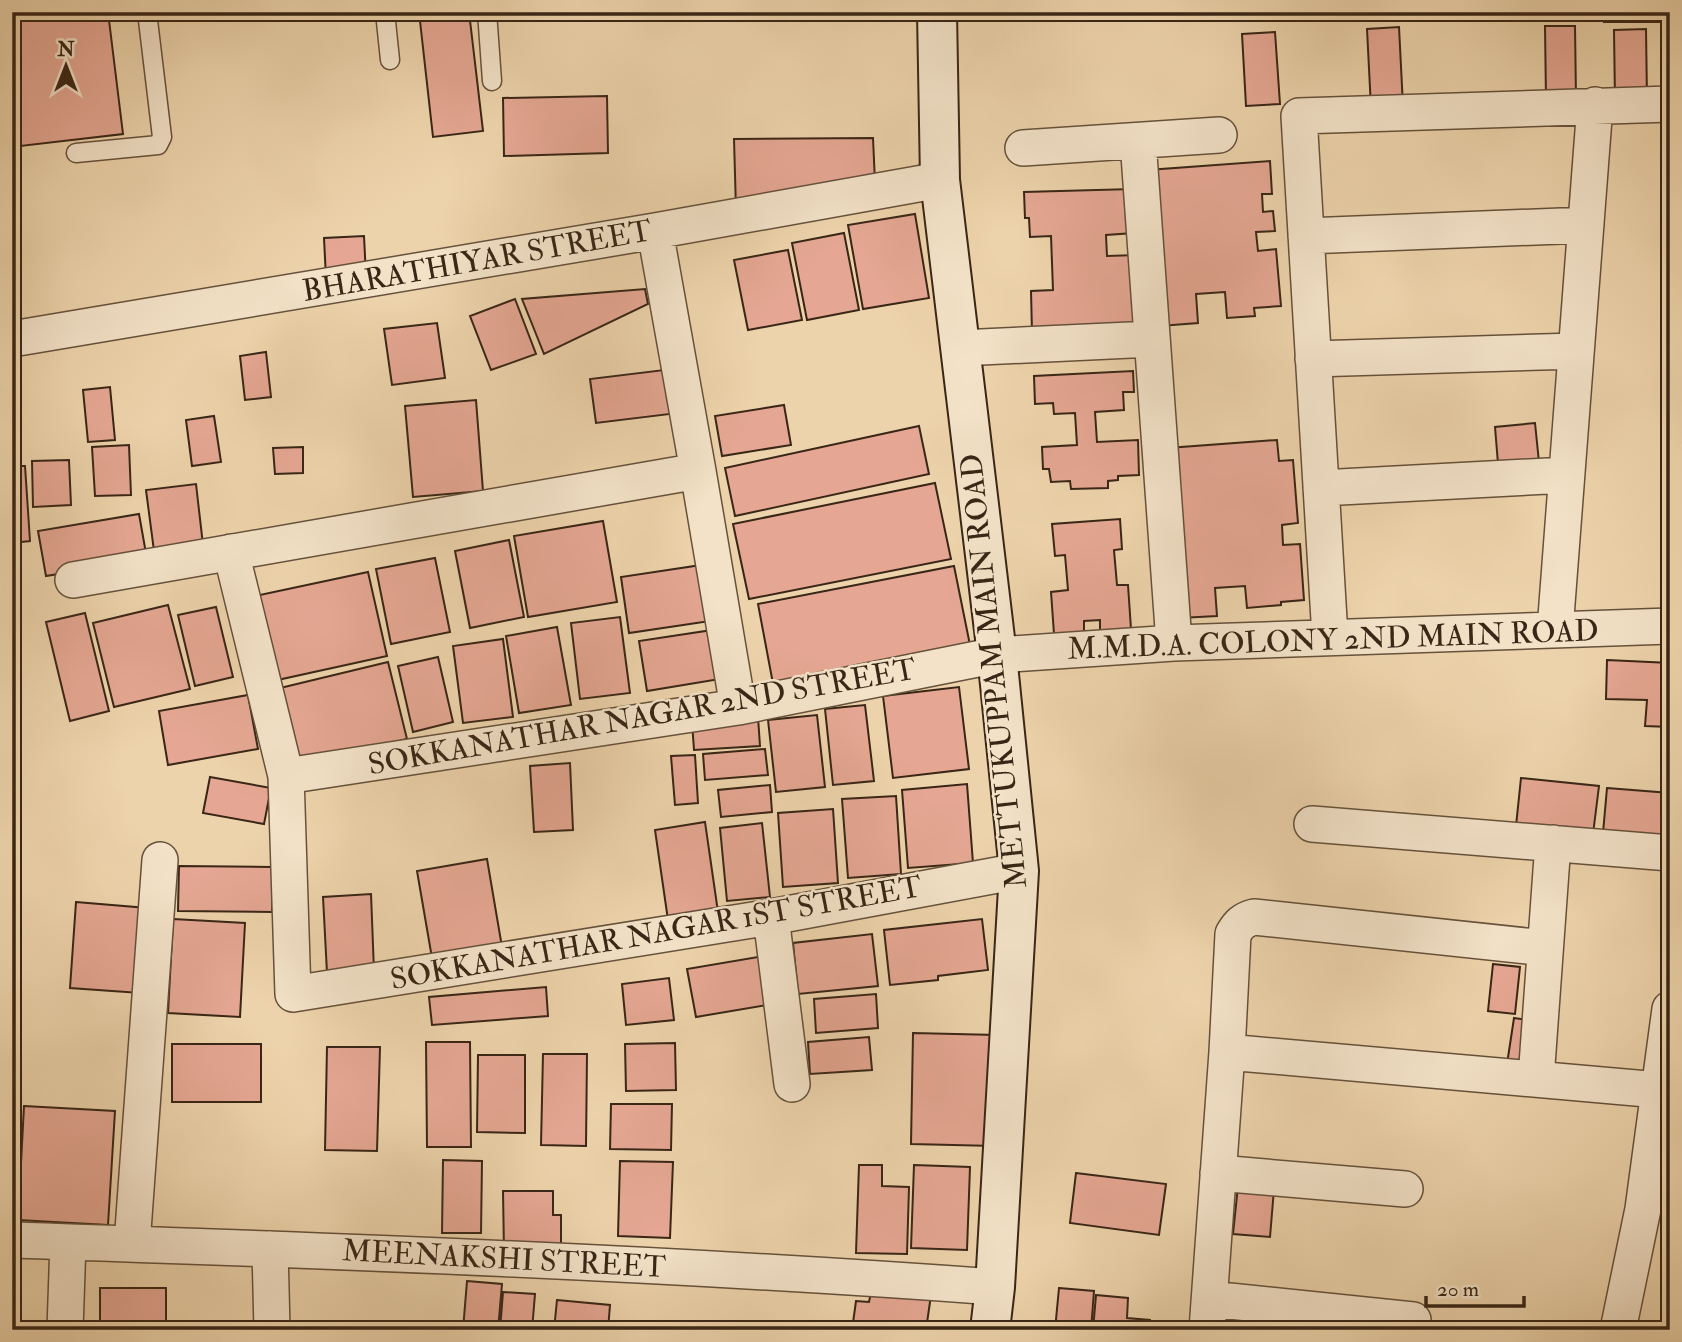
<svg xmlns="http://www.w3.org/2000/svg" width="1682" height="1342" viewBox="0 0 1682 1342" font-family="'IM FELL Double Pica',serif">
  <rect width="100%" height="100%" fill="#edd3ab"/>
  <filter id="stains"><feTurbulence type="fractalNoise" baseFrequency=".00286" numOctaves="4"/><feColorMatrix values="0 0 0 0 .2 0 0 0 0 .09 0 0 0 0 .02 0 0 0 .5 -.17"/></filter>
  <radialGradient id="worn" r=".72"><stop offset=".6" stop-color="#630" stop-opacity="0"/><stop offset="1" stop-color="#630" stop-opacity=".3"/></radialGradient>
  <!-- building -->
  <path fill="#e5a793" stroke="#392616" stroke-width="2" d="M49,12H108L123,134L12,147V17Z
    M419,12H469L483,131L433,137Z
    M1433,12H1484V18L1433,20Z
    M1495,12H1542L1543,20L1496,21Z
    M1604,12H1663V22H1604Z
    M1545,26H1575L1576,98L1546,99Z
    M1399,27L1403,106L1371,108L1367,29Z
    M1646,29L1647,100H1615L1614,30Z
    M1275,32L1280,104L1246,106L1242,34Z
    M607,96L608,153L504,156L503,98Z
    M873,138L875,182L736,210L734,139Z
    M1270,161L1272,194H1262L1263,212L1273,211L1275,231L1256,232L1258,251L1276,249L1281,306L1254,308L1255,316L1227,318L1225,292L1196,294L1198,323L1160,326L1148,170Z
    M1133,189L1134,233L1106,235L1107,256L1137,255L1135,324L1032,333L1031,291L1053,290L1051,236L1030,237L1029,218H1025L1024,192Z
    M915,214L929,298L863,309L848,225Z
    M844,233L859,310L807,320L792,243Z
    M364,236L366,276L326,278L324,238Z
    M788,250L802,320L748,330L734,260Z
    M645,289L648,304L544,354L522,299Z
    M515,299L536,354L491,370L470,316Z
    M437,323L445,378L392,385L384,329Z
    M266,352L271,397L245,400L240,356Z
    M664,370L670,414L596,423L590,379Z
    M1133,371L1134,392H1123L1124,410L1095,412L1097,442L1138,440L1139,475L1118,476V480L1108,481V488L1071,489L1070,481L1051,482L1049,469H1043L1042,447L1077,445L1075,413L1054,414L1053,403L1035,404L1034,376Z
    M110,387L115,440L88,442L83,390Z
    M476,400L483,491L413,497L405,406Z
    M784,405L791,445L722,456L715,416Z
    M214,416L221,462L192,466L186,420Z
    M1535,423L1540,472L1499,476L1495,427Z
    M919,426L929,474L735,516L725,468Z
    M1277,440L1279,461L1293,460L1298,523L1282,525L1283,545L1300,544L1304,600L1281,602V605L1247,608L1245,586L1215,588L1217,616L1180,618L1168,448Z
    M129,445L131,495L95,496L92,447Z
    M303,447V473L275,474L273,448Z
    M69,460L71,505L33,507L32,461Z
    M12,466H25L30,541L12,543Z
    M935,483L951,559L749,599L733,524Z
    M196,484L203,545L154,551L146,490Z
    M139,514L147,559L46,576L38,531Z
    M1120,519L1122,549L1114,550L1117,585H1128L1131,629L1100,631V620L1084,621V632L1054,634L1051,592L1068,590L1065,555L1055,556L1052,524Z
    M603,521L617,602L528,617L514,536Z
    M509,540L524,617L470,628L455,551Z
    M435,558L450,632L391,644L376,569Z
    M708,564L717,620L629,633L621,577Z
    M954,566L971,650L774,689L758,604Z
    M368,572L387,656L273,681L255,596Z
    M168,605L190,689L114,707L93,623Z
    M216,607L233,677L195,686L178,615Z
    M85,613L109,711L70,721L46,622Z
    M620,617L630,693L580,699L571,623Z
    M557,627L571,705L519,713L506,636Z
    M719,629L726,678L647,691L639,641Z
    M503,639L513,717L463,723L453,646Z
    M438,657L453,722L413,732L398,666Z
    M1607,660L1670,663V727L1645,726L1647,700L1606,699Z
    M388,662L407,739L295,766L276,689Z
    M959,687L969,769L893,778L883,696Z
    M248,695L258,749L168,765L159,711Z
    M865,705L874,781L833,785L825,709Z
    M817,715L825,787L776,792L768,720Z
    M758,717L760,746L694,750L692,722Z
    M765,749L768,775L705,780L703,754Z
    M695,755L698,803L675,805L671,756Z
    M570,763L573,830L534,832L530,766Z
    M210,777L271,788L264,824L203,813Z
    M1521,778L1599,786L1593,834L1516,826Z
    M967,784L973,863L908,868L902,790Z
    M770,785L772,812L721,817L718,790Z
    M1607,788L1670,793V839L1603,833Z
    M896,796L901,874L848,878L842,799Z
    M833,809L838,883L783,887L778,813Z
    M705,822L718,912L668,920L655,830Z
    M762,823L770,897L727,901L720,828Z
    M487,859L502,947L432,958L417,871Z
    M179,866L272,867V912L178,911Z
    M371,894L374,971L327,973L323,897Z
    M76,902L147,908L140,993L70,988Z
    M173,919L245,923L240,1017L168,1013Z
    M982,919L988,970L938,976V980L890,985L884,930Z
    M872,934L878,986L798,994L793,943Z
    M764,956L773,1004L696,1017L687,969Z
    M1493,964L1520,967L1515,1014L1488,1011Z
    M669,978L674,1020L626,1025L622,984Z
    M546,987L548,1016L432,1025L429,997Z
    M876,994L878,1028L816,1033L814,999Z
    M1514,1018L1535,1021L1529,1068L1507,1064Z
    M913,1033L997,1035L995,1146L911,1144Z
    M869,1037L872,1070L810,1074L808,1042Z
    M426,1042H470L471,1147H427Z
    M675,1043L676,1090L626,1091L625,1044Z
    M172,1044H261V1102H172Z
    M327,1047H380L377,1151L325,1150Z
    M543,1054H587L586,1146L541,1145Z
    M478,1055H525V1133L477,1132Z
    M611,1104H672L671,1150L610,1149Z
    M24,1106L115,1111L108,1225L18,1220Z
    M443,1160L482,1161L481,1233H442Z
    M620,1161L673,1162L670,1238L618,1236Z
    M859,1165H882V1186L909,1187L907,1254L856,1253Z
    M914,1165L970,1167L967,1250L911,1248Z
    M1076,1173L1166,1184L1159,1235L1070,1223Z
    M1238,1186L1274,1189L1270,1237L1233,1234Z
    M503,1191H553V1215H561V1253H504Z
    M467,1281L502,1284L498,1330H463Z
    M872,1287L931,1295L926,1330H852L856,1301L869,1302Z
    M100,1288H166V1330H100Z
    M1059,1288L1094,1291L1091,1330H1055Z
    M503,1292L535,1294L532,1330H500Z
    M1096,1295L1128,1298L1127,1318L1150,1320V1330H1093Z
    M557,1300L610,1305L608,1330H554Z"/>
  <g fill="none" stroke-linecap="round" stroke-linejoin="round">
    <defs>
      <path id="service" d="M385,12L390,60
        M487,12L492,81
        M76,153L158,145L162,137L147,12"/>
      <path id="minor" d="M1138,141L1174,643
        M1023,148L1219,135
        M655,231L698,471L738,707
        M1306,236L1586,225
        M12,339L655,231L940,180
        M960,348L1152,339
        M1313,359L1576,351
        M1321,488L1566,475
        M231,552L286,776L293,994L771,917L1019,871
        M73,580L698,471
        M1555,630L1595,105
        M1330,637L1299,116L1670,104
        M286,776L738,707L997,655L1174,643L1670,626
        M1312,824L1670,853
        M771,917L792,1084
        M1227,1052L1670,1091
        M1536,1079L1553,843
        M1218,1173L1405,1189
        M12,1240C340,1251 668,1263 995,1287
        M132,1244L160,860
        M270,1249L272,1330
        M1210,1299L1413,1320
        M65,1330L68,1242
        M1207,1330L1227,1052L1233,934C1239,924 1243,920 1254,917L1545,948
        M1618,1330L1643,1209L1670,1009"/>
      <path id="secondary" d="M937,12L940,180L997,655L1019,871L995,1287L990,1330"/>
    </defs>
    <!-- service casing -->
    <use href="#service" stroke="#66513b" stroke-width="21"/>
    <!-- minor casing -->
    <use href="#minor" stroke="#66513b" stroke-width="38"/>
    <!-- secondary casing -->
    <use href="#secondary" stroke="#392616" stroke-width="42"/>
    <!-- service -->
    <use href="#service" stroke="#f3e2c8" stroke-width="18"/>
    <!-- minor -->
    <use href="#minor" stroke="#f3e2c8" stroke-width="35"/>
    <!-- secondary -->
    <use href="#secondary" stroke="#f3e2c8" stroke-width="38"/>
  </g>
  <g text-anchor="middle" dominant-baseline="central" stroke-width="5" stroke-linejoin="round" paint-order="stroke">
    <!-- street labels -->
    <g font-size="30" fill="#392616" stroke="#f3e2c8">
      <text transform="translate(477 261) rotate(-10)">BHARATHIYAR STREET</text>
      <text transform="translate(1333 640) rotate(-2)">M.M.D.A. COLONY 2ND MAIN ROAD</text>
      <text transform="translate(994 671) rotate(-96)">METTUKUPPAM MAIN ROAD</text>
      <text transform="translate(642 717) rotate(-10)">SOKKANATHAR NAGAR 2ND STREET</text>
      <text transform="translate(656 933) rotate(-10)">SOKKANATHAR NAGAR 1ST STREET</text>
      <text transform="translate(504 1259) rotate(3)">MEENAKSHI STREET</text>
    </g>
  </g>
  <!-- margin -->
  <rect width="1682" height="1342" fill="none" stroke="#edd3ab" stroke-width="42"/>
  <rect x="14" y="14" width="1654" height="1314" fill="none" stroke="#392616" stroke-width="3.5"/>
  <rect x="21" y="21" width="1640" height="1300" fill="none" stroke="#392616" stroke-width="2"/>
  <!-- north arrow -->
  <g transform="translate(66 66)" stroke="#f3e2c8" stroke-width="5" paint-order="stroke">
  <path d="M0-5L12 26L0 18L-12 26Z" fill="#392616"/>
  <text y="-10" font-size="19" font-weight="bold" text-anchor="middle" fill="#392616">N</text>
  </g>
  <!-- scale -->
  <path d="M1426 1296v10h98v-10" fill="none" stroke="#392616" stroke-width="3.5"/>
  <text x="1437" y="1296" font-size="21" fill="#392616" stroke="#f3e2c8" stroke-width="5" paint-order="stroke">20 m</text>
  <rect width="100%" height="100%" filter="url(#stains)"/>
  <rect width="100%" height="100%" fill="url(#worn)"/>
</svg>
